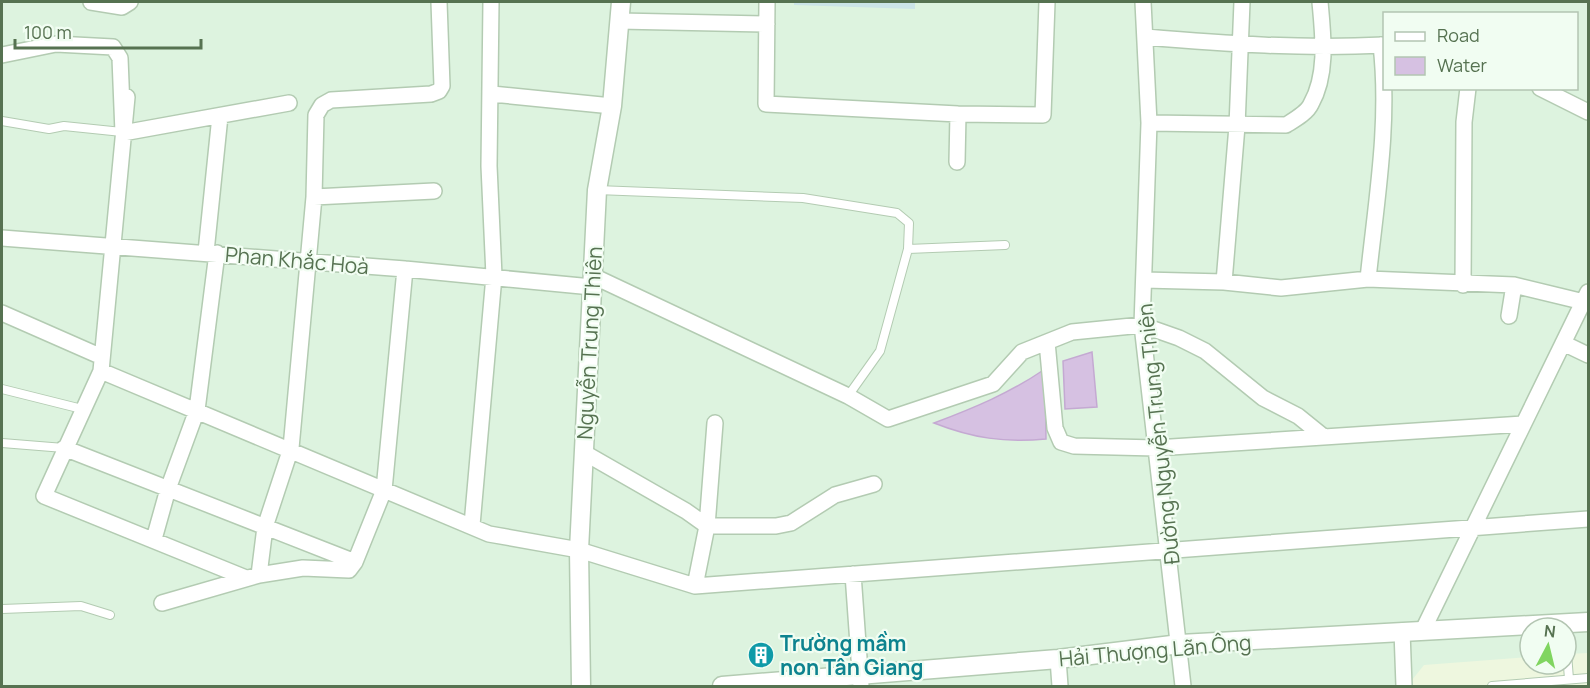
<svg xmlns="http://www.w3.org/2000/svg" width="1590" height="688" viewBox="0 0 1590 688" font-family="Manrope,sans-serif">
  <rect width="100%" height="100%" fill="#ebfaed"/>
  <!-- residential -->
  <path fill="#ddf3df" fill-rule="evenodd" d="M2,2H1588V686H2ZM1384,14H1576V88H1384ZM1530,628H1566V664H1530Z"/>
  <!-- medical -->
  <path fill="#eef7df" d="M1588,653V686H1413L1412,680L1424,665L1530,657V664H1566V654Z"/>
  <!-- green -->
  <path fill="#cbe4e7" d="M794,2H915V9L794,5Z"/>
  <!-- water -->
  <path fill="#d6c1e2" stroke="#c4a9d2" stroke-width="1.5" d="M1092,352L1097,407L1065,409L1063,361Z
    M1045,369L1046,439C1005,443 972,438 934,423C974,408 1010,393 1045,369Z"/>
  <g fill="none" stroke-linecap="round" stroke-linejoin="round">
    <defs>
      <path id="service" d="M2,121L49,129L64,126L122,132
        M597,190L803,198L897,213L909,223L908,249L880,351L848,396
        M908,249L1005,245
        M2,389L82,409
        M2,443L64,448
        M2,609L81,606L110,615
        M1566,641L1569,679
        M1492,686L1588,678"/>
      <path id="minor" d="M91,2L122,7L130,2
        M767,2L766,104L958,114L1043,115L1047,2
        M1143,2L1149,123L1142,325L1183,686
        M619,21L767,24
        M1146,37C1226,44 1304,49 1384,45
        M2,55L56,44L113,47L120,58L123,133L289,103
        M1540,88L1588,112
        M492,94L612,106
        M127,97L101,371L44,496L246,578
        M1149,123L1286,125C1294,120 1307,113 1311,104C1328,74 1323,35 1320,2
        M957,162L958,114
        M314,197L434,191
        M2,238L405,269L592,287
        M206,252L220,116
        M593,276L848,396L888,419L993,384L1022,352L1072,332L1142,325L1179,338L1205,351L1263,398L1298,416L1324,437
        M1368,279C1376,202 1390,123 1381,45
        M1144,280L1224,282L1281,288L1368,279L1514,285
        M1224,282L1237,126L1242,2
        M1463,285L1464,122L1468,88
        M2,313L102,357
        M1509,316L1514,285L1584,302
        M1047,342L1055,428L1061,442L1074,446L1156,448L1523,424
        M1563,343L1588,355
        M101,371L489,534L579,550L695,586L1588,519
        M64,448L355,562
        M583,452L686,511L707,526H776L791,523L835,495L874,484
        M472,525L494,276L489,166L491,2
        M154,539L168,489L197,410L217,253
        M853,574L861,686
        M259,575L265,527L291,448L314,197L316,115L322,105L331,100L431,94L439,91L442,86L439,2
        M695,586L707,526L715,423
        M162,603L259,575L303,568L349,570L355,562L384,490L405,269
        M1423,630L1588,292
        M1402,631L1404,686
        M1058,659L1060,686"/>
      <path id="tertiary" d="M581,686L579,550L597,190L612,106L621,2
        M722,686L1058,659L1180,644L1588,622"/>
    </defs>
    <!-- service casing -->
    <use href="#service" stroke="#b3cbb2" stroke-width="10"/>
    <!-- minor casing -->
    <use href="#minor" stroke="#b3cbb2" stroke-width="18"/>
    <!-- tertiary casing -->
    <use href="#tertiary" stroke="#b3cbb2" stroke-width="21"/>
    <!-- service -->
    <use href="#service" stroke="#fff" stroke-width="8"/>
    <!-- minor -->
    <use href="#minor" stroke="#fff" stroke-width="15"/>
    <!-- tertiary -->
    <use href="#tertiary" stroke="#fff" stroke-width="18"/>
  </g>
  <!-- icons -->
  <defs>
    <symbol id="building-disc" viewBox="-11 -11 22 22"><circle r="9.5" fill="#0f9aa8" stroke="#f1fdf2"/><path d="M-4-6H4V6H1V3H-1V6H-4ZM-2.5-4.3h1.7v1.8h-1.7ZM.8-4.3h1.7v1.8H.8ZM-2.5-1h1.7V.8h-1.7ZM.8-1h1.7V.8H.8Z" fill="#fff"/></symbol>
  </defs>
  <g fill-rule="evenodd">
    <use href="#building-disc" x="746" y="640" width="30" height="30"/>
  </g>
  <g text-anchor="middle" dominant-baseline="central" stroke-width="4.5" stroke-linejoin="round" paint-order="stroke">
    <!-- street labels -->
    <g font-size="21" fill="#567251" stroke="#f1fdf2">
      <text transform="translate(297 260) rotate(5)">Phan Khắc Hoà</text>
      <text transform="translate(589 343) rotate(-87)">Nguyễn Trung Thiên</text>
      <text transform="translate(1158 434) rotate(-96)">Đường Nguyễn Trung Thiên</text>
      <text transform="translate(1155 650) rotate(-5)">Hải Thượng Lãn Ông</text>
    </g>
    <!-- culture labels -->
    <g font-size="21" font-weight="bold" fill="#0d838f" stroke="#f1fdf2" text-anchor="start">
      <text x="780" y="643">Trường mầm<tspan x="780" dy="24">non Tân Giang</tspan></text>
    </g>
  </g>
  <!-- border -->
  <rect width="1590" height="688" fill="none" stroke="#567251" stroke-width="6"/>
  <!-- legend -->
  <rect x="1383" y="12" width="195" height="78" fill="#f1fdf2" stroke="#b3c5b2" stroke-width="1.5"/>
  <rect x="1395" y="32" width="30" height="9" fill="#ffffff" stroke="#b3c5b2" stroke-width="1.5"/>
  <text x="1437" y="42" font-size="18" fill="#567251">Road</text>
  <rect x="1395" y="57" width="30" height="18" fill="#d6c1e2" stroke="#b3c5b2" stroke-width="1.5"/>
  <text x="1437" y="72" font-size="18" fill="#567251">Water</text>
  <!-- north arrow -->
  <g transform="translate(1548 646) rotate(7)"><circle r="28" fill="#f1fdf2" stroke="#b3c5b2" stroke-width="1.5"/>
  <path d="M0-4.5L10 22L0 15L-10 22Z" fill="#80d560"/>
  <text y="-9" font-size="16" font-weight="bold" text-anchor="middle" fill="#567251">N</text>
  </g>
  <!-- scale -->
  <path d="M15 39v9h186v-9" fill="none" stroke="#567251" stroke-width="3"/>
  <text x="24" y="39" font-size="18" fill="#567251" stroke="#f1fdf2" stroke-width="4.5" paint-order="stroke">100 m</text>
</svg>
